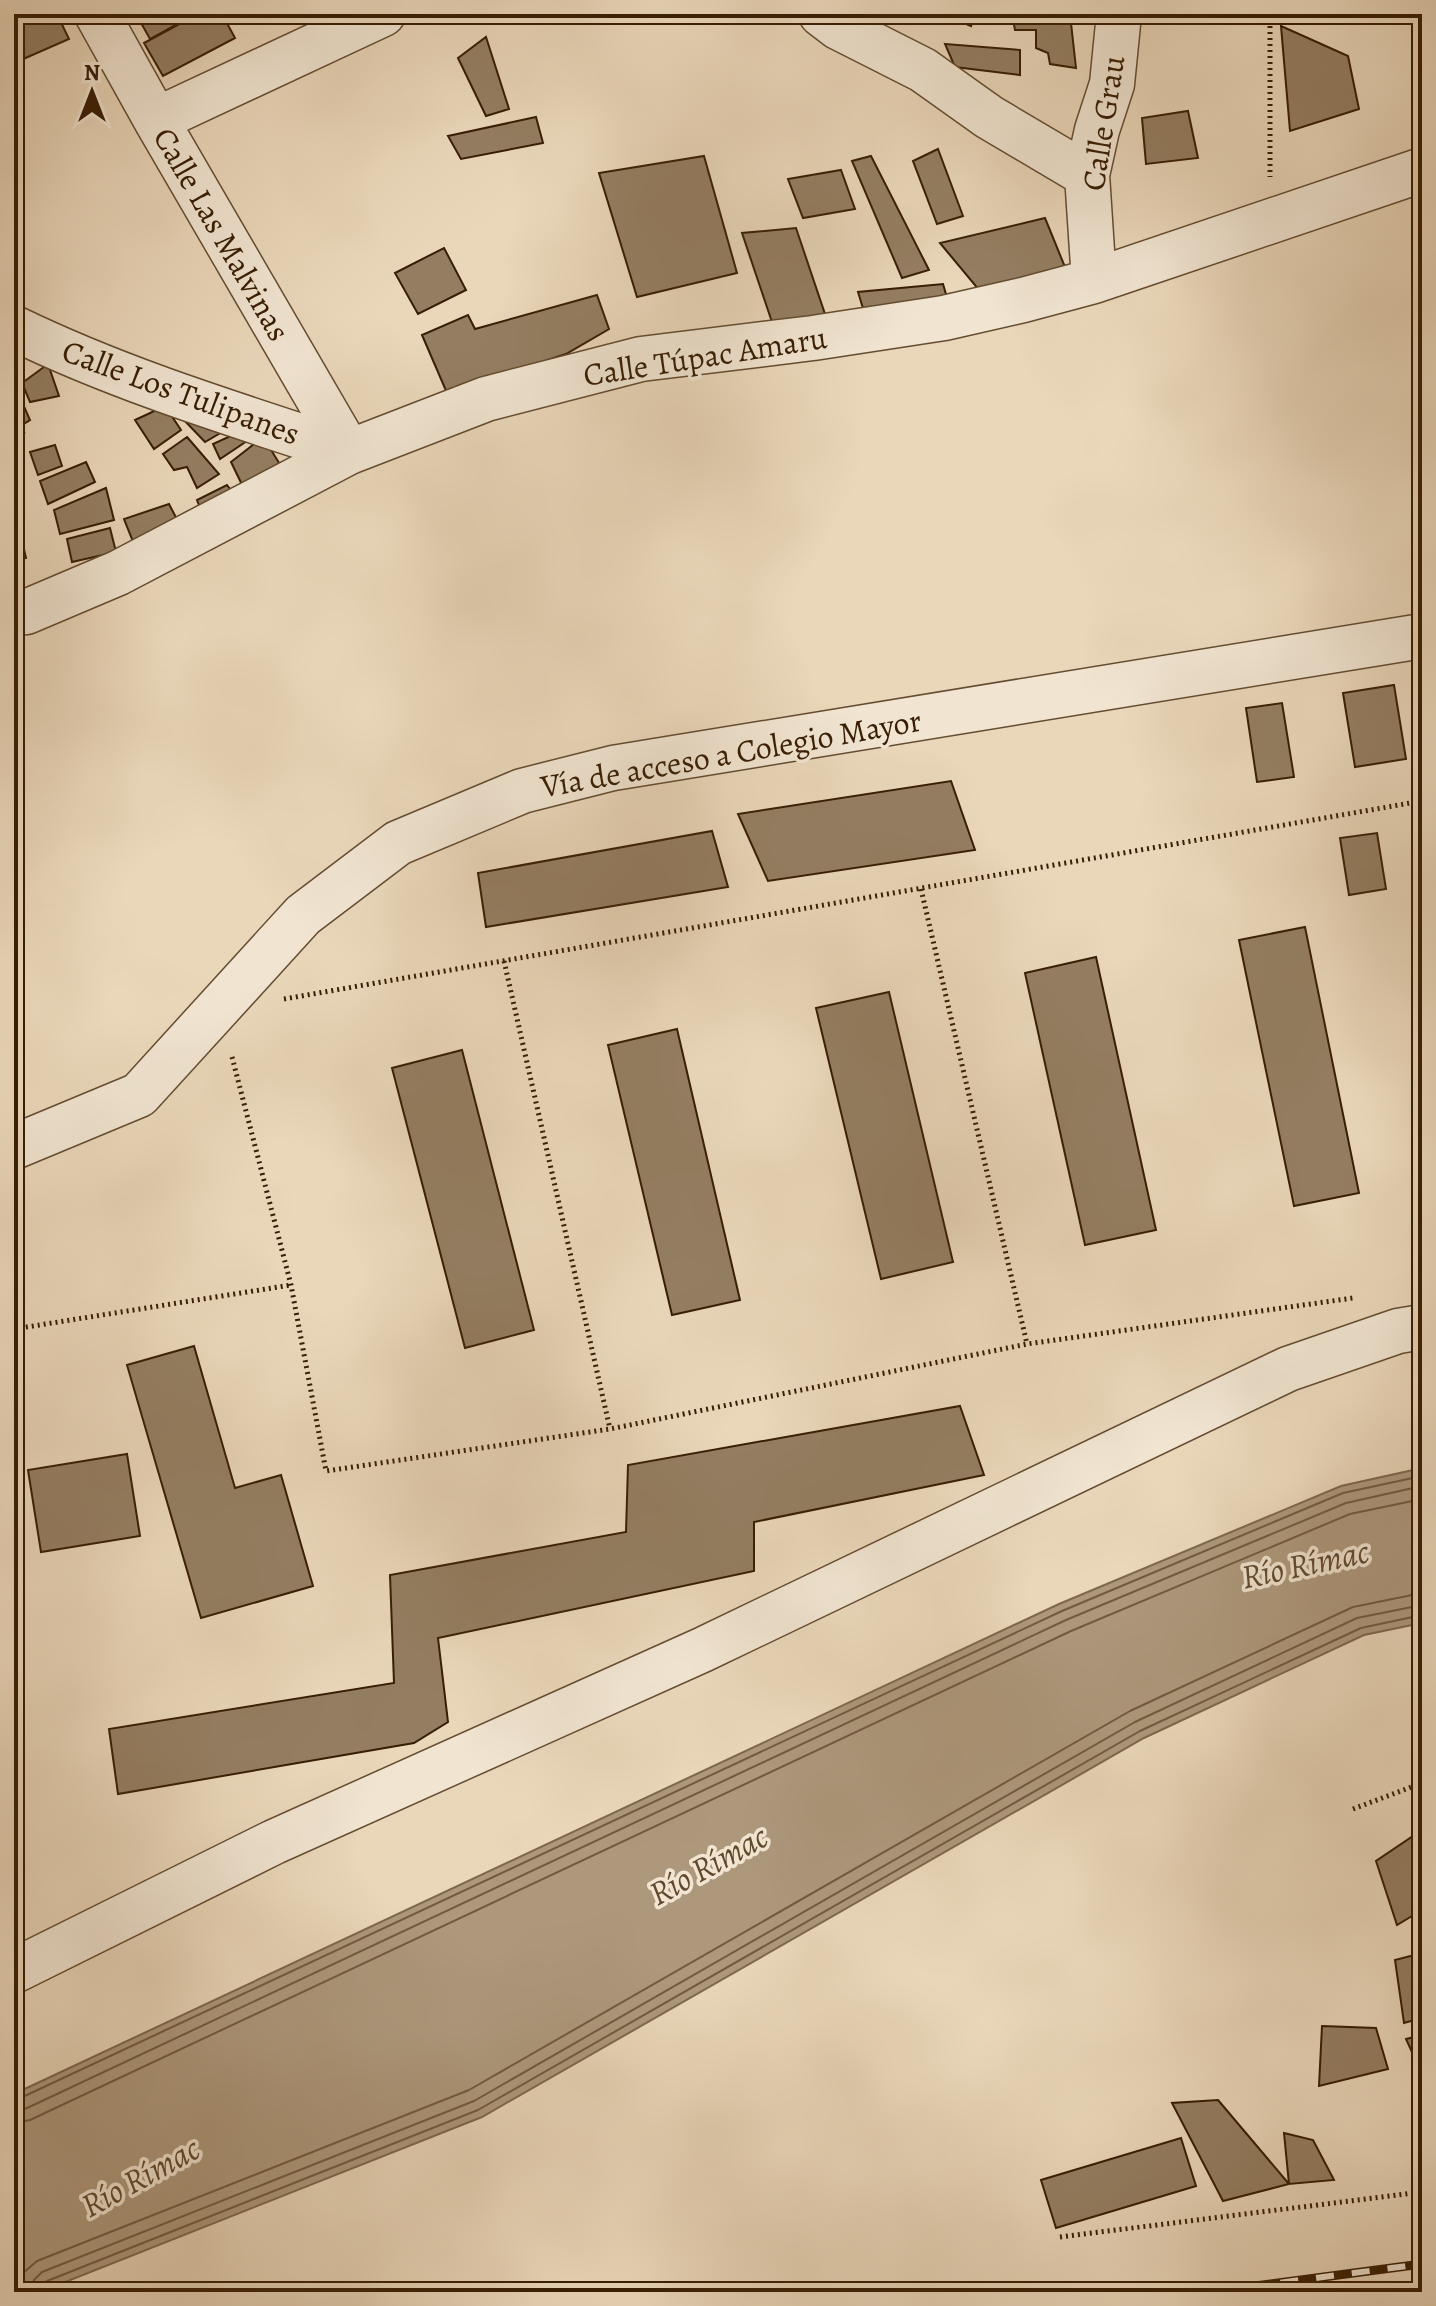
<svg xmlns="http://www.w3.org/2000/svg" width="1436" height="2306" viewBox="0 0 1436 2306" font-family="Alegreya,serif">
  <rect width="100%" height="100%" fill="#ead7ba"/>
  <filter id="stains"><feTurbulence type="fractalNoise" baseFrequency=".0025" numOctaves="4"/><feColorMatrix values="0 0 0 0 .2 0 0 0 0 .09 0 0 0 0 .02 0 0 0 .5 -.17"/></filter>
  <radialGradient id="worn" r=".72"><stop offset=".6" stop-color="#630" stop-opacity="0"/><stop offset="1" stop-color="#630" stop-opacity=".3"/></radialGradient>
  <!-- water -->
  <path fill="#ad987c" stroke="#7e674c" stroke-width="2" d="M1422,1468V1623L1364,1635L1144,1738L482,2117L40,2292H14V2094L1059,1604L1341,1486Z"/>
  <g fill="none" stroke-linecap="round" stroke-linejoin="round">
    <!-- shore -->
    <path stroke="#725a40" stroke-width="2" d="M14,2101L1062,1611L1343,1493L1422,1476
      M14,2111L25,2109L1066,1620L1346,1503L1422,1486
      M14,2123L30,2120L1071,1631L1350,1514L1422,1499
      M19,2292L23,2273L37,2261L469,2090L1130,1711L1353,1607L1422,1593
      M31,2292L34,2280L42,2272L474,2101L1135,1722L1357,1618L1422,1605
      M41,2292L42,2286L47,2281L478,2110L1140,1731L1361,1628L1422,1615"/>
  </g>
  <!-- building -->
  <path fill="#947e62" stroke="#371d03" stroke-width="2" d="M36,14H57L69,39L21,60L14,52V26Z
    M136,14H195L150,39Z
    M198,14H222L235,38L163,76L144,43Z
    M943,14H974L971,26Z
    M1012,14H1070L1076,68L1050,64L1048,53L1036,48V30H1015Z
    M1281,26L1348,56L1359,109L1290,131Z
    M486,37L509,109L486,116L458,58Z
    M945,44L1020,50V75L955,67Z
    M1188,111L1198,158L1146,164L1142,118Z
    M536,117L543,143L461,159L448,136Z
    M938,149L963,216L937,224L913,161Z
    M704,156L737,273L637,297L599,173Z
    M871,156L929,270L902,278L852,161Z
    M841,170L855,209L803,218L788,179Z
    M1045,218L1067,272L979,290L940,243Z
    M796,228L828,323L775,331L742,233Z
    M444,248L466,290L418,314L395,273Z
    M943,284L948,301L866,318L858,292Z
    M597,295L609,329L566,354L447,393L422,335L468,315L475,329Z
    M48,364L59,396L30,402L22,383Z
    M15,386L30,420L14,430V387Z
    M165,406L181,430L154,449L135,420Z
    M181,417L229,428L205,442Z
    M237,433L253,437L220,459L213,444Z
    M24,434L15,471H14V440Z
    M187,437L219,474L197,488L187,467L174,470L163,454Z
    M263,437L286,474L247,495L231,462Z
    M55,445L62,466L38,475L30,452Z
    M86,462L95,482L48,504L40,481Z
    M227,485L240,502L204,518L197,500Z
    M106,488L114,520L60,534L54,510Z
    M169,504L183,531L138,554L124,519Z
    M14,506L26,558L14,560Z
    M110,528L116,552L72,562L67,539Z
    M1394,685L1406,759L1355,767L1343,693Z
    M1282,703L1294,777L1257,782L1246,708Z
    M951,781L975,850L768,881L738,814Z
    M712,831L728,887L486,927L478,873Z
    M1377,833L1386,889L1349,895L1340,838Z
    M1305,927L1359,1193L1294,1206L1239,940Z
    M1096,957L1156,1230L1085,1245L1025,973Z
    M889,992L953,1262L881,1279L816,1008Z
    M677,1029L740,1300L672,1315L608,1045Z
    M462,1050L534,1330L465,1348L392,1068Z
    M194,1346L235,1488L281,1475L313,1586L201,1618L127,1365Z
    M960,1406L984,1475L754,1522V1571L438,1638L448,1722L414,1743L118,1794L109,1729L394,1683L390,1575L626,1532L628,1465Z
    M127,1454L140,1536L41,1552L28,1470Z
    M1422,1830V1910L1397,1925L1376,1861Z
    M1422,1953V2018L1404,2023L1395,1960Z
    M1322,2026L1376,2028L1388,2069L1319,2086Z
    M1422,2035V2074L1406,2039Z
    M1218,2100L1289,2184L1223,2201L1172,2103Z
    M1284,2133L1313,2140L1334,2180L1289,2184Z
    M1181,2138L1196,2186L1056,2228L1041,2180Z"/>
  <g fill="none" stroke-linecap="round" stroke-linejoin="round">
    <defs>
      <path id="minor" d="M97,14L156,120L349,452
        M821,14L838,27L923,70L989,117L1087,175
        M156,120L383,14
        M1094,281L1087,175L1097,130L1112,84L1119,14
        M14,328C121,380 236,415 349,452
        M14,613L26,612L118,573L349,452L486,399L641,359L813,338L944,318L1023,300L1094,281L1422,170
        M14,1147L139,1095L303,915L398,843L522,791L613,768L1422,636
        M14,1971L274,1842L702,1650L1288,1369L1398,1331L1422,1327"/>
    </defs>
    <!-- minor casing -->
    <use href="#minor" stroke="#644c31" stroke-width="47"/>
    <!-- path -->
    <path stroke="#371d03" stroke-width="5" stroke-dasharray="2 4" stroke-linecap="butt" d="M1270,14V177
      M921,889L1027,1344
      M504,961L610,1429
      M284,999L1422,801
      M232,1057L291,1285L326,1471L610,1429L1027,1344L1353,1298
      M14,1329L291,1285
      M1353,1809L1422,1783
      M1060,2237L1422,2192"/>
    <!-- minor -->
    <use href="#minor" stroke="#f1e5d2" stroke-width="44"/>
    <defs>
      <path id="rail" d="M1209,2292L1422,2264"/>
    </defs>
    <!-- rail casing -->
    <use href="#rail" stroke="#371d03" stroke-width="9"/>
    <!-- rail -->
    <use href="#rail" stroke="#f1e5d2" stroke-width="6" stroke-dasharray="18" stroke-linecap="butt"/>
  </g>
  <g text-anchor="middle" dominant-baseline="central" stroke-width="7" stroke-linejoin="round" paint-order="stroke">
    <!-- street labels -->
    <g font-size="32" fill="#371d03" stroke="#f1e5d2">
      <text transform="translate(1103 123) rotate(-81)">Calle Grau</text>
      <text transform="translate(222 234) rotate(60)">Calle Las Malvinas</text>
      <text transform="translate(705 356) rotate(-9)">Calle Túpac Amaru</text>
      <text transform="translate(181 392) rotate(20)">Calle Los Tulipanes</text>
      <text transform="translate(731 753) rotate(-10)">Vía de acceso a Colegio Mayor</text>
    </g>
    <!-- water labels -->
    <g font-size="34" font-style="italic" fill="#60482d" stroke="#f1e5d2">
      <text transform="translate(1305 1564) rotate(-12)">Río Rímac</text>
      <text transform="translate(708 1865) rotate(-29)">Río Rímac</text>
      <text transform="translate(140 2177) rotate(-29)">Río Rímac</text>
    </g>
  </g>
  <!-- margin -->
  <rect width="1436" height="2306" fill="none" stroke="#ead7ba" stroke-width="48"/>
  <rect x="16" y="16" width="1404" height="2274" fill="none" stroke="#371d03" stroke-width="4"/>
  <rect x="24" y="24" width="1388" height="2258" fill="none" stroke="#371d03" stroke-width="2"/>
  <!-- north arrow -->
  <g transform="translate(92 92)" stroke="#f1e5d2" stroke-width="6" paint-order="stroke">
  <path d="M0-6L14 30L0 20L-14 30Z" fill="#371d03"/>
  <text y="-12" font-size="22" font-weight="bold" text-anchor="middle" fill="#371d03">N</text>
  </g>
  <rect width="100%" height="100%" filter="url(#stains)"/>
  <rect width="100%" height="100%" fill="url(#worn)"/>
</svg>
